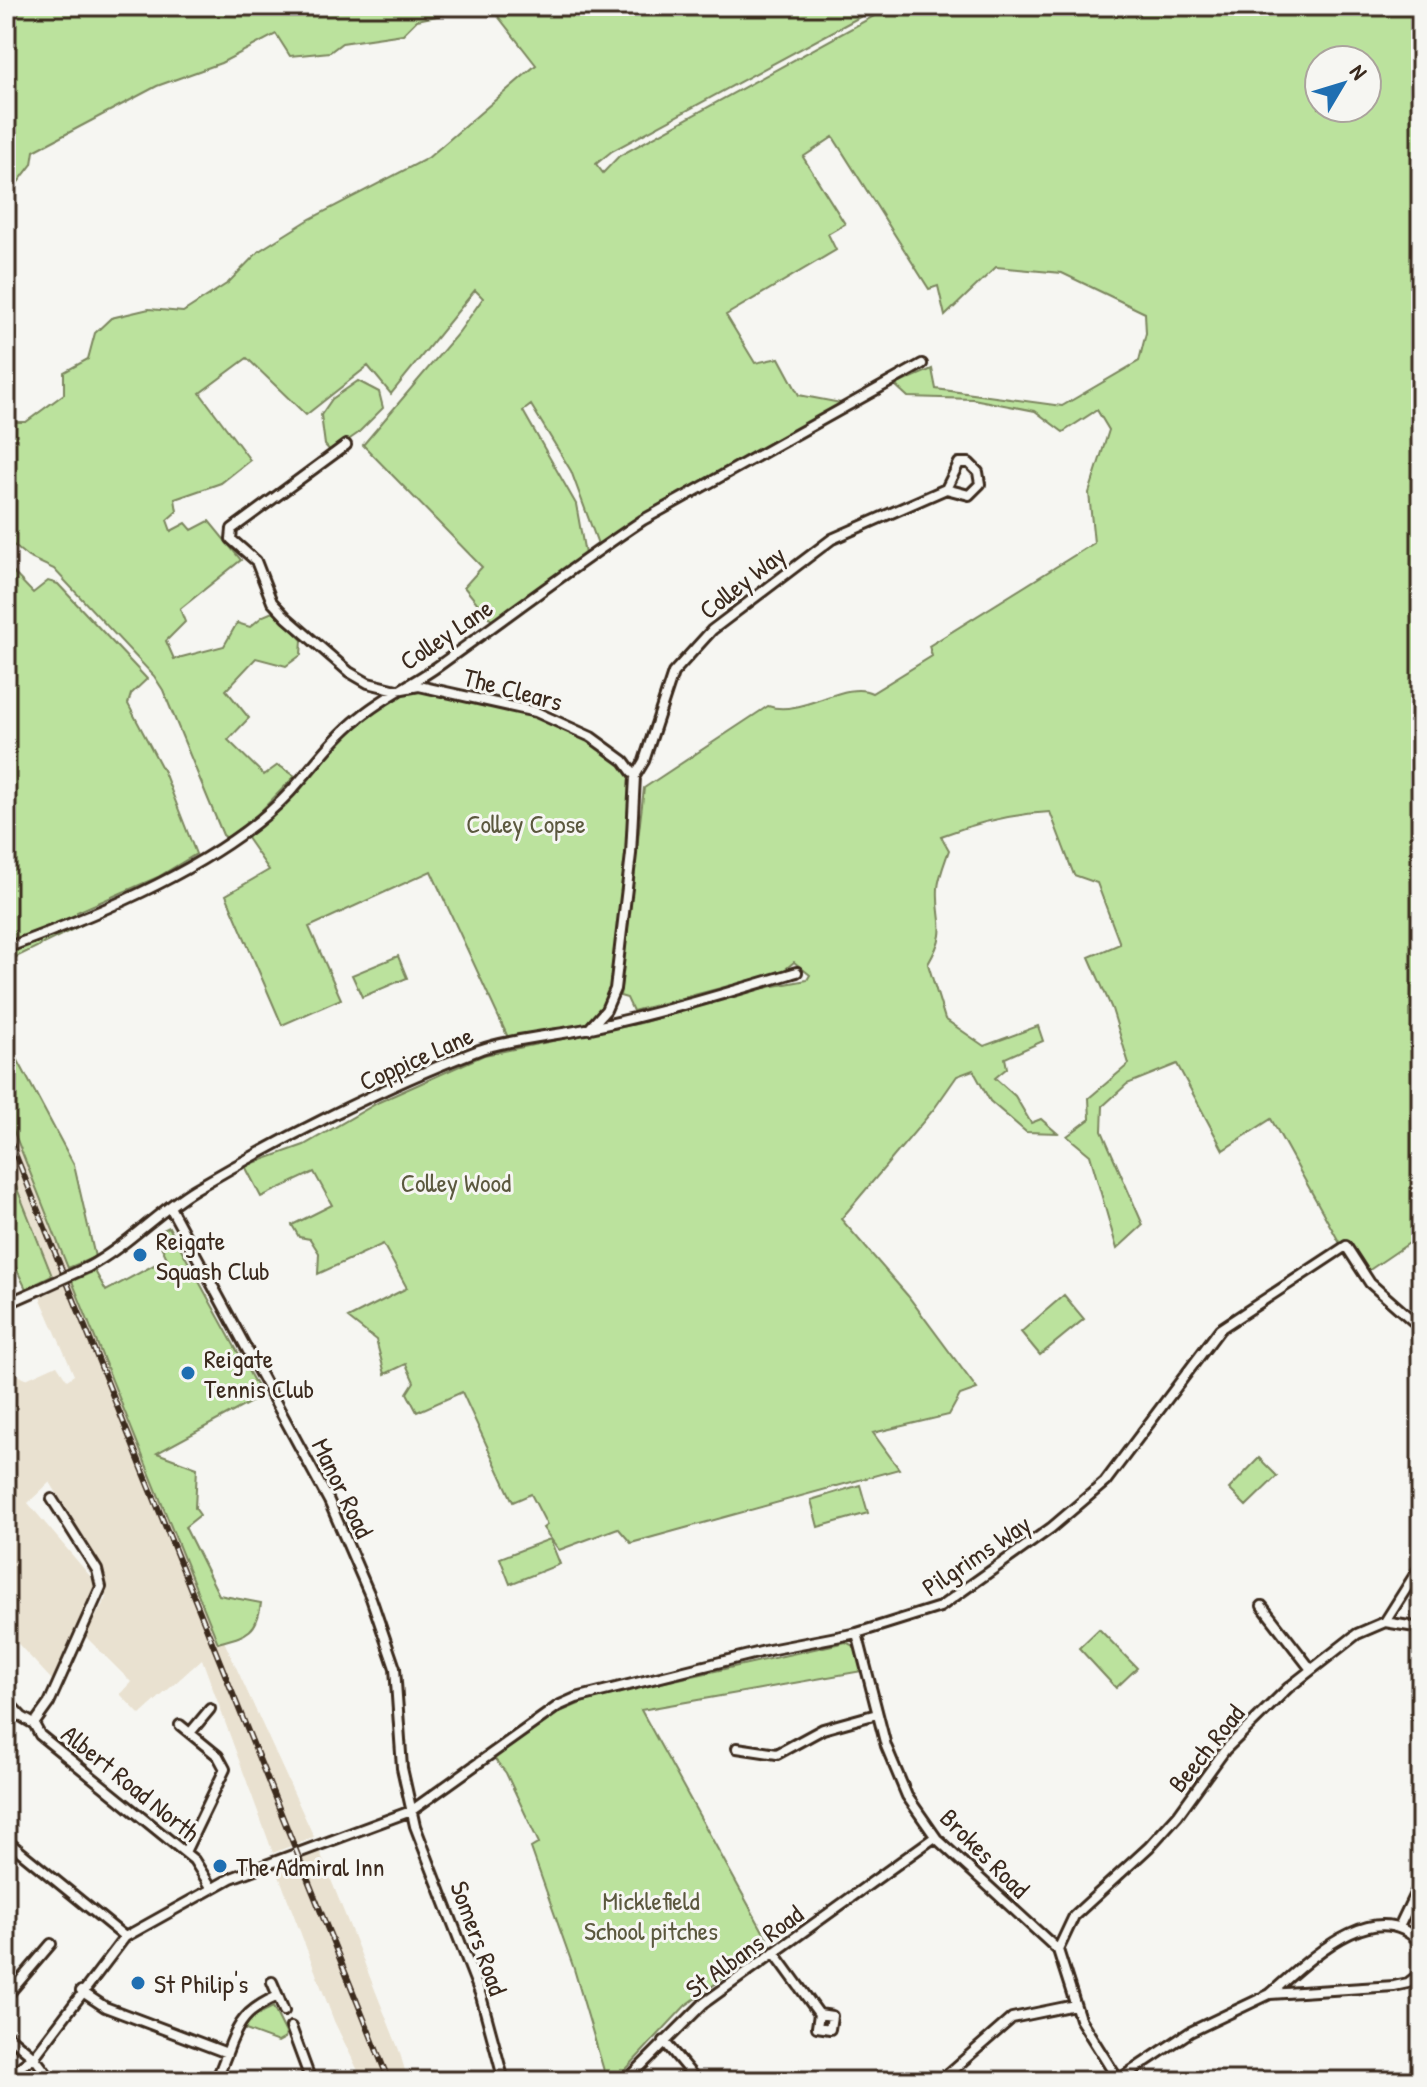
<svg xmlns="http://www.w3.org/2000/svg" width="1427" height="2087" viewBox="0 0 1427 2087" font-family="'Patrick Hand',sans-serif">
  <rect width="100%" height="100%" fill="#f6f6f2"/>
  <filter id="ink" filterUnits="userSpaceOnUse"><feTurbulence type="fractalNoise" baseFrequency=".0125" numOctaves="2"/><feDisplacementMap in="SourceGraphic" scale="16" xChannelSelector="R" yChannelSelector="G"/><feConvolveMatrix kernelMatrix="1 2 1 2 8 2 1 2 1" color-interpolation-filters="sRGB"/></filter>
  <g filter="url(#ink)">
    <!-- built -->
    <path fill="#e9e1d0" d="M6,1049L93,1258L26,1289L6,1245Z
      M72,1281L218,1643L224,1641L314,1837L273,1853L202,1659L140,1715L120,1694L131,1682L85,1636L106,1598L103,1569L50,1482L28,1503L96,1583L52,1680L6,1631V1370L26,1379L57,1365L67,1380L74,1375L40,1297Z
      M320,1852L399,2050L408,2081H363L334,2021L276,1868Z"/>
    <!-- green -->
    <path fill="#bbe29d" stroke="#7b865e" stroke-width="2" fill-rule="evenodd" d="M6,6H486L417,20L403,34L342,43L330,52L290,56L276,34L221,63L157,86L34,151L32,164L6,198Z
      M490,6H880L612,151L596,164L603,173L619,156L892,6H1421V1235L1368,1271L1353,1267L1271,1119L1223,1150L1177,1064L1127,1084L1103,1106L1102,1131L1143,1225L1117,1249L1090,1155L1067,1136L1090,1119L1089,1098L1129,1064L1112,1009L1089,957L1120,944L1097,883L1074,875L1050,812C1011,814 978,822 941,836L949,850C945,862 939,876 938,888C936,925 950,926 928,964L945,1019L984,1046L1038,1026L1043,1041L1005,1058L1007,1068L995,1078L1015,1096L1031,1123L1041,1119L1057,1133L1026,1132L990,1101L973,1070L957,1076L934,1109L841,1219L908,1296L977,1389L960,1395L949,1415L873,1433L899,1469L631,1543L618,1528L559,1550L543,1528L547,1525L531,1494L513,1502L462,1392L417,1412L407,1393L414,1382L406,1364L385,1374L376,1340L348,1318L407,1288L383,1244L318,1274L319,1253L310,1239L299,1237L292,1225L332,1205L314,1172L261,1197L245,1166L304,1145L379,1102L484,1055L641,1023L758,989L807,980L810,975L794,962L782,972L633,1011L627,998L620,996L644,788L768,706C801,718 845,679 872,693L932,656L929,646L1094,543L1089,493L1109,430L1097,410L1063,432L1035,411L973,399L908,397L895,385L932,369L936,389L1062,406L1139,361L1146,333L1145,313L1062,273L996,267L945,316L938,286L929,289L833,137L803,157L845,224L828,234L836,250L726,315L755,363L779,358L799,395L841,403L842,408L662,503L598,544L571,471L531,405L523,411L576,504L585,554L492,621L464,587L482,567L363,445L459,332L483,298L475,290L391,394L368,366L306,415L247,358L200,393L250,460L221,483L175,499L177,511L167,520L171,531L186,523L192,530L209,521L241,560L180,609L185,622L166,641L174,659L224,646L237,623L250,627L263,616L275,611L302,640L301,655L286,666L256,658L226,690L249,718L228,740L264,775L278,765L295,776L255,817L227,838L223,835L163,690L154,676L54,569L28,557L6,539V422H26L64,394V372L88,359L95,333L111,318L149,309L183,312L228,283L259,251L310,219L428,158L536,65ZM1319,60H1367V108H1319Z
      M358,381L379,392L383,408L357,434L331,452L325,445L321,415L332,399Z
      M12,571L33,593L48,581L58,584L147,679L131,694L128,704L164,772L196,854L158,877L77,912L82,925L6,962V577Z
      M419,686L513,705L591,737L635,776L615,989C593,1041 561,1034 511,1044L431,871L309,927L341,999L282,1025L226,895L269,870L247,838L258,819L290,792L310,765L397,690Z
      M398,956L407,978L362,997L352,975Z
      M6,1038L74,1165L95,1257L68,1268L6,1112Z
      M6,1161L52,1276L26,1289L6,1247Z
      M169,1227L262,1396L157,1453L197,1468L195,1508L200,1515L185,1527L219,1595L261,1603C257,1634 246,1635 218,1643L72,1281L95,1271L106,1291L167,1258L155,1234Z
      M1064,1295L1084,1319L1040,1355L1021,1332Z
      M1259,1458L1277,1476L1246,1506L1229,1489Z
      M860,1485L868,1513L818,1527L811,1500Z
      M550,1539L560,1564L510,1584L500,1558Z
      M1099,1629L1137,1668L1116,1688L1079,1648Z
      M846,1642L857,1648L862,1671L641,1710L770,1944L685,2006L615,2081H607L574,1969L531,1848L539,1843L506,1773L494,1758L560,1712L593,1698Z
      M273,2007L286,2033L285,2038L278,2042L243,2029L252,2017Z"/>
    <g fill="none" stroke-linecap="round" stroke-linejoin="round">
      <defs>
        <path id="minor" d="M346,445L232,529L231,539L256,561L272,602L287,618L349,672L368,683L397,690L419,686L536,712L591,737L624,761L635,776L631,854L615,989L606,1010L589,1029
          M635,776L644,761L673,673L712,630L832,539L946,489L969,495L980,484L978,472L969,463H959L946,489
          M6,948C97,915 223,864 290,792C314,766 332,739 360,717C385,696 415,683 441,664C508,616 574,566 643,520L922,364
          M170,1207L329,1501L371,1598L395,1668L402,1768L415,1826L481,1996L504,2081
          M88,1267C127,1246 157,1212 195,1189C282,1138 385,1086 479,1050C505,1040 556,1035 586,1029C658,1014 727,993 797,972
          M6,1304L40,1289
          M1262,1606L1310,1668
          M1385,1622L1421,1565
          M857,1633L886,1746L907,1796L937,1839L1058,1950L1080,2019L1119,2081
          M6,1700L22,1717L34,1724
          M34,1724L49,1703L101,1587L97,1570L52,1499
          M34,1724L40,1735L194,1860L211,1887
          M180,1725L218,1756L225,1769L185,1852
          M190,1733L210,1709
          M737,1748L777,1754L823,1729L877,1714
          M6,1840L125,1937
          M1399,1927L1421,1881
          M1421,1944C1376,1891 1306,1963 1270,1994L1394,1986L1408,1983L1421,1973
          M1058,1950L1074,1916L1149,1847L1178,1815L1225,1750L1288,1688L1357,1634L1385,1622L1421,1628
          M774,1952L819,2014L832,2016L830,2029L817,2027L819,2014
          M81,1991L105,2007L227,2053C238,2022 247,2009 278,1996L272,1982
          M278,1996L284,2011
          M6,1997L51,1944
          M291,2027L311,2081
          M6,2034L34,2057L52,2081
          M664,2041L697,2081
          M6,2077L34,2057L125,1937L231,1878L411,1811L558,1706L576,1698L769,1650L857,1633L940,1607L1051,1528L1105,1482L1220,1329L1346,1246L1370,1283L1421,1328
          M1118,2080L1190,2032L1270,1994
          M216,2081L227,2053
          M626,2081L704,2003L935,1837
          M940,2081L1012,2018L1075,2005"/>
      </defs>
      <!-- minor casing -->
      <use href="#minor" stroke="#3b2a1e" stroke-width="14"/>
      <!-- minor -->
      <use href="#minor" stroke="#f6f6f2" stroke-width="8"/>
      <defs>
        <path id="rail" d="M6,1131L389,2081"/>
      </defs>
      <!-- rail casing -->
      <use href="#rail" stroke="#3b2a1e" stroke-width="6"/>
      <!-- rail -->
      <use href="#rail" stroke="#f6f6f2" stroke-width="3" stroke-dasharray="9" stroke-linecap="butt"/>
      <defs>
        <path id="minor-bridge" d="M40,1289L88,1267"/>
      </defs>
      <!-- minor-bridge casing -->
      <use href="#minor-bridge" stroke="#3b2a1e" stroke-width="14" stroke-linecap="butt"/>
      <!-- minor-bridge -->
      <use href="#minor-bridge" stroke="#f6f6f2" stroke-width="8"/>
    </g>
  </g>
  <!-- markers -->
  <g fill="#1f6fb2" stroke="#f6f6f2" stroke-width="3">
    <circle cx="140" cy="1255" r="8"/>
    <circle cx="188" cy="1373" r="8"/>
    <circle cx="220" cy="1866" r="8"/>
    <circle cx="138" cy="1983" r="8"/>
  </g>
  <g text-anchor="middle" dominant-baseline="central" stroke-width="6" stroke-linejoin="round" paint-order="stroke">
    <!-- street labels -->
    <g font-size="26" fill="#3b2a1e" stroke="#f6f6f2">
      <text transform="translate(742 582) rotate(-38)">Colley Way</text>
      <text transform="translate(446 634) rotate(-34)">Colley Lane</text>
      <text transform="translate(513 689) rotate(15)">The Clears</text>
      <text transform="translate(416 1058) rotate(-24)">Coppice Lane</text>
      <text transform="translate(343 1488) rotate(64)">Manor Road</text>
      <text transform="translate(976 1555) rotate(-34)">Pilgrims Way</text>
      <text transform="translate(1206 1748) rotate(-51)">Beech Road</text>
      <text transform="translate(131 1783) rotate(39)">Albert Road North</text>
      <text transform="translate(985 1853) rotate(45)">Brokes Road</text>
      <text transform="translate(479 1938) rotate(70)">Somers Road</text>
      <text transform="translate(744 1951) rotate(-36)">St Albans Road</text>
    </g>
    <!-- park labels -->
    <g font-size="26" fill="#5b583e" stroke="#f6f6f2">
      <text x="526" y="823">Colley Copse</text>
      <text x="456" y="1182">Colley Wood</text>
      <text x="651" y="1900">Micklefield<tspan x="651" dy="30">School pitches</tspan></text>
    </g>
    <!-- poi labels -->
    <g font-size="26" fill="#3b2a1e" stroke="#f6f6f2" text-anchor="start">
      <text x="156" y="1240">Reigate<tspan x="156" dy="30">Squash Club</tspan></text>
      <text x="204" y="1358">Reigate<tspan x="204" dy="30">Tennis Club</tspan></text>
      <text x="236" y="1866">The Admiral Inn</text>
      <text x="154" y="1983">St Philip's</text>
    </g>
  </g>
  <!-- margin -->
  <rect width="1427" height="2087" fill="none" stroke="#f6f6f2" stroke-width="32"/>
  <rect x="16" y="16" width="1395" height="2055" fill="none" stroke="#3b2a1e" stroke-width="3" filter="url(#ink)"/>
  <!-- north arrow -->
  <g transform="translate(1343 84) rotate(52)"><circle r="38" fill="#f6f6f2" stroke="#aba49d" stroke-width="2"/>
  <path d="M0-6L14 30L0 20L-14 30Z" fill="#1f6fb2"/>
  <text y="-12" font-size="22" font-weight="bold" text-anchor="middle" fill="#3b2a1e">N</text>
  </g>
</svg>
